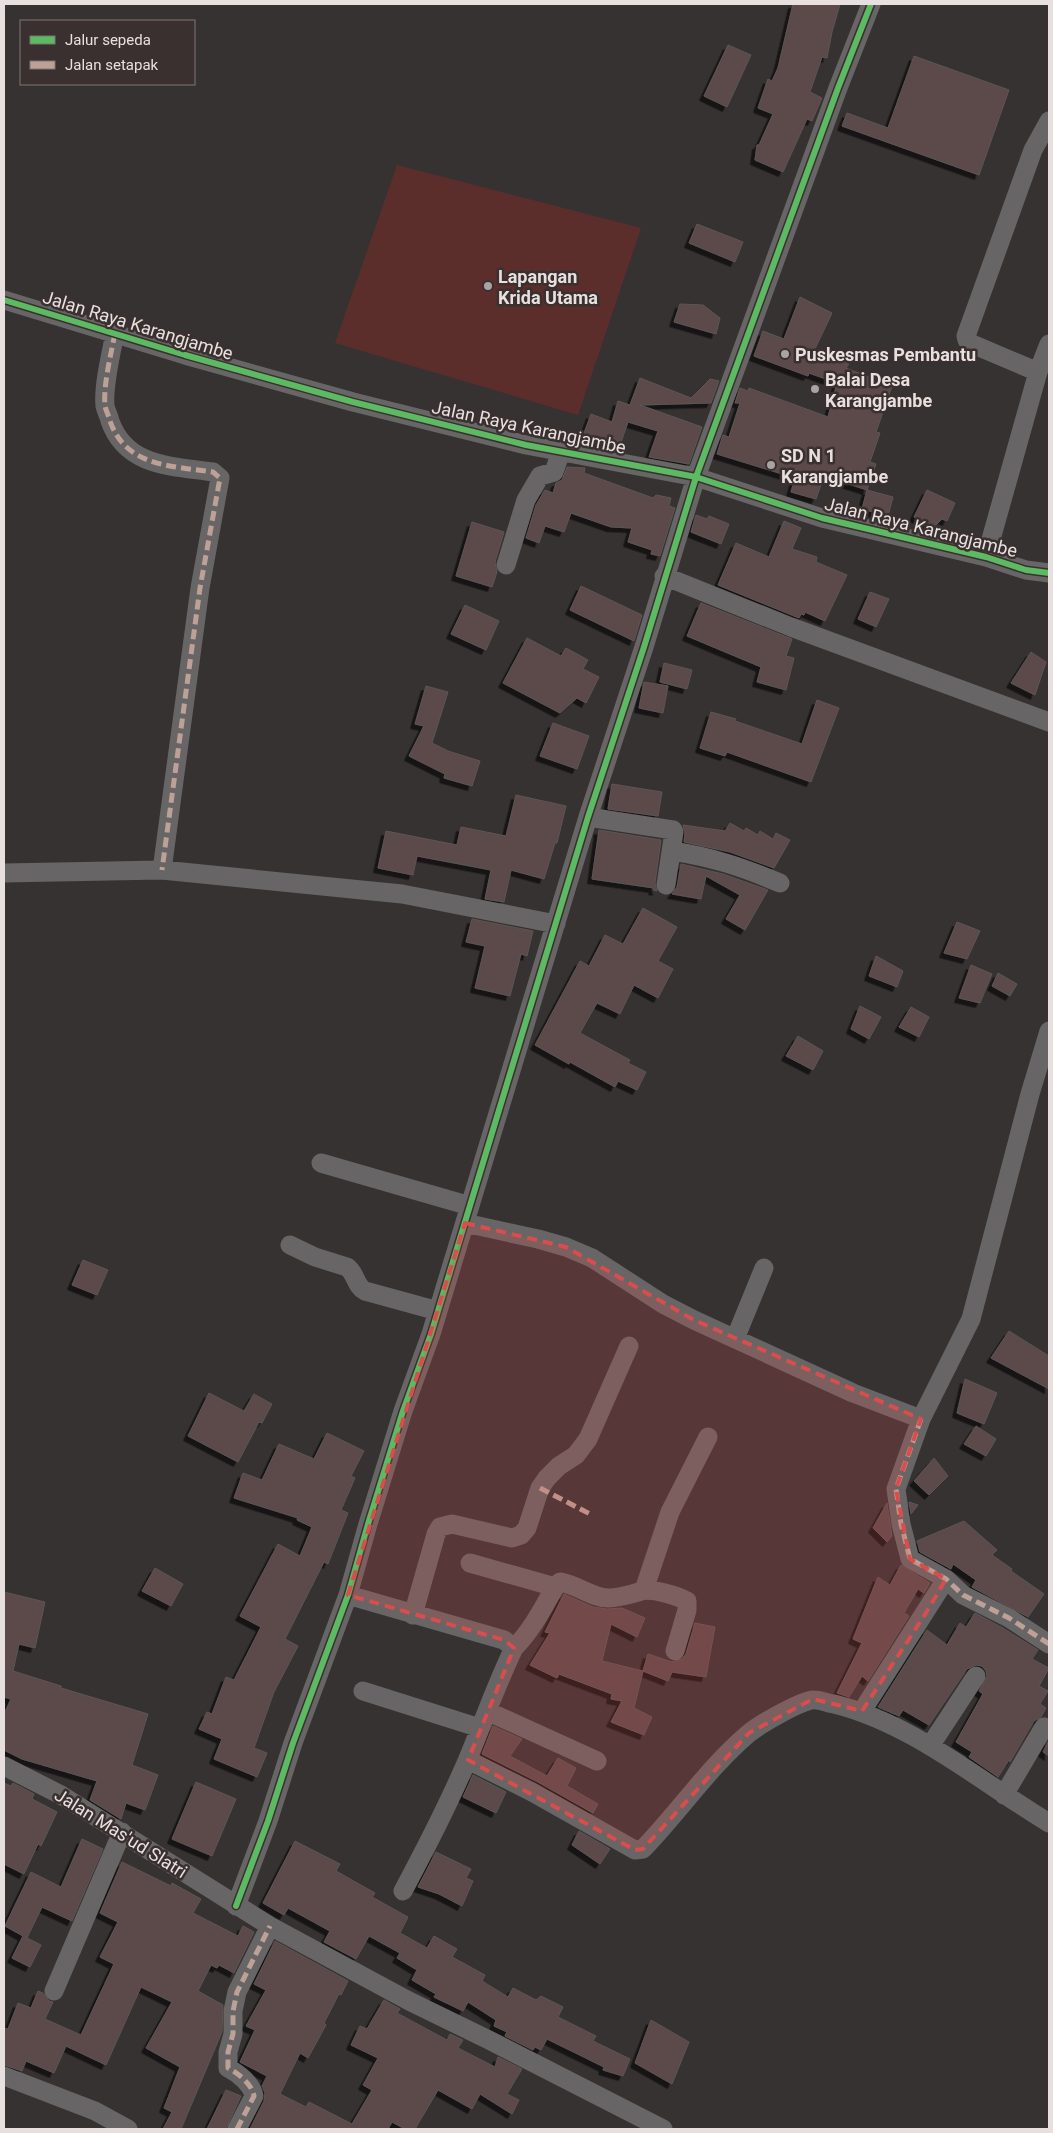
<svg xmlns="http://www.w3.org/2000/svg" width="1053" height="2133" viewBox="0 0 1053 2133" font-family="Roboto,sans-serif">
  <defs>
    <filter id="shadow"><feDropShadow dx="-4.5" dy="4.5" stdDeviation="0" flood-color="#0009"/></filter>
  </defs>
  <rect width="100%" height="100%" fill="#373232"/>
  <!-- green -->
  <path fill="#5c2e2b" d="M397,165L641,228L578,415L335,343Z"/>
  <!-- building -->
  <path fill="#5b4848" stroke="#5c5656" filter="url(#shadow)" d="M793,4H840L832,32L827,58L822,57L810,92L822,98L812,121L807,119L783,172L755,160L757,145H759L773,114L758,108L768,79L772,81L778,68Z
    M728,45L751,55L727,107L704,96Z
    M914,56L1009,90L979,175L842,126L847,113L888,128Z
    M697,224L743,242L735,262L689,243Z
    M800,297L832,313L814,351L849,364L846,368L892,386L876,432L880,433L870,462L876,464L867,490L893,497L888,516L862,509L867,490L824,476L816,499L791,492L795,478L717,454L723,435L729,437L740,403H735L740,388L748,391L749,388L828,417L837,383L809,373L808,376L754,356L763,331L784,339Z
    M680,304L703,305L720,318L716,334L674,322Z
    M640,378L691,398L710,379L719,381L711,403L640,405L702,427L689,464L649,457L658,431L628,422L619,448L583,436L591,414L612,422L618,401L630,405Z
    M567,467L585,468L584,473L653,498L656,495L671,498L669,506L675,508L660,556L651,554L652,550L628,542L632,528L611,527L571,513L564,532L545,526L539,543L526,538L536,505L545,490L553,493L556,483L562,480Z
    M927,490L955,503L947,521L942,519L934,527L914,517Z
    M696,515L707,519L709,516L729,524L721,544L691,532Z
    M784,521L801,528L792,549L817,557L816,562L847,575L825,621L805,612L804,615L801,614L799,618L718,585L736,543L769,557Z
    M472,522L504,532L495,562L497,572L492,587L456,576Z
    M581,586L642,615L634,641L570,610Z
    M870,592L889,599L876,627L858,619Z
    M701,603L792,639L786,656L794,658L786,690L757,682L761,667L687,636Z
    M465,605L499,621L486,650L451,634Z
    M527,638L561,656L566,648L588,660L583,669L599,677L586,703L577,698L560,713L503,683Z
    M1031,652L1046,662L1035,695L1011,683Z
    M664,663L692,670L687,689L660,682Z
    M644,682L668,686L663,713L639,708Z
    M426,686L448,692L432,743L448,751L480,761L472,786L444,778L445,774L409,756L424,726L415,724Z
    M817,700L839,708L811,782L727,752L725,756L700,748L711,712L736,719L735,721L802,744Z
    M553,723L589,736L577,769L540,756Z
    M612,784L662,792L658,816L608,809Z
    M516,795L566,806L557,843H555L544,879L511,870L504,902L485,899L491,870L417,856L413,875L378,868L386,831L457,845L461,827L506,836Z
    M730,823L744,831L746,828L758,835L760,831L773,839L776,833L790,840L774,868L730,852L684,842L685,833L683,825L725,831Z
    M599,830L661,840L655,883L657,891L653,890L654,888L592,879Z
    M681,864L723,874L768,890L745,930L726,919L740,895L706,876L701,899L672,894L677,887Z
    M643,908L677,927L658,961L673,969L658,998L634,985L620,1014L597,1003L580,1033L630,1060L628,1063L646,1072L637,1090L618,1081L615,1087L570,1062L569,1064L535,1045L580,961L589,966L605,935L623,944Z
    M472,919L533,931L527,956L521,954L510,996L475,988L485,946L466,942Z
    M957,922L980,931L967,959L944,953Z
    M876,956L903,971L897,987L869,976Z
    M971,965L992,974L980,1003L959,998Z
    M998,973L1017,984L1010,996L992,986Z
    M860,1006L881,1017L869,1039L851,1029Z
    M911,1007L929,1017L919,1037L899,1027Z
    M798,1036L823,1051L813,1070L786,1056Z
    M83,1260L108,1270L97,1295L72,1285Z
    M1009,1331L1049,1356V1389L991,1358Z
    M965,1379L997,1393L984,1424L957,1413Z
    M209,1393L244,1411L254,1394L272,1404L262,1423L259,1422L238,1462L188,1436Z
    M976,1426L996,1439L986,1456L964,1444Z
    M327,1433L364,1451L351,1476L355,1478L341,1510L348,1513L328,1564L324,1562L285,1639L298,1646L274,1692L254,1748L267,1753L257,1777L214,1759L222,1739L199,1729L207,1712L212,1714L226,1677L234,1680L261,1627L240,1616L278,1544L300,1556L312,1527L297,1520L298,1518L234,1498L243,1473L262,1480L279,1444L314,1459Z
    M934,1458L948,1476L929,1495L914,1481Z
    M909,1502L918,1505L911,1514Z
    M887,1503L892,1536L887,1542L873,1528Z
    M964,1521L997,1550L992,1555L1012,1569L1011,1571L1044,1594L1028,1617L972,1587L976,1580L953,1564L951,1569L920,1552L917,1541Z
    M901,1565L930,1583L924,1593L918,1589L904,1613L909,1616L868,1681L862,1676L849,1697L837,1693L862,1643L853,1639L878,1577L890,1585Z
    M155,1568L183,1584L171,1606L142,1591Z
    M4,1592L45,1602L35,1648L19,1644L13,1671L61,1686V1688L148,1714L132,1765L158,1775L145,1810L126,1803L121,1819L90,1800L97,1781L22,1759L4,1750V1714L11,1699L4,1697Z
    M564,1594L593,1607L607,1609L622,1608L645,1618L637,1637L611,1624L602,1661L643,1671L634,1708L652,1717L644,1735L611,1722L622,1701L611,1699L612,1694L559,1674L557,1678L530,1665L550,1633L545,1632Z
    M975,1613L1003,1628L1038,1650L1032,1659L1049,1668L1039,1686L1048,1691L1040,1704L1046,1708L1041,1717L1034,1721L1010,1762L1009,1760L998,1777L969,1757L972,1752L956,1742L983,1694L979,1691L987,1676L986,1671L982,1666L976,1665L967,1669L929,1725L903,1710L899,1716L878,1707L927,1630L947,1645L960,1623L966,1627Z
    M695,1623L715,1627L706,1677L672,1672L668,1681L643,1671L648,1654L672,1662L682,1659L686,1654Z
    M493,1726L522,1739L510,1756L547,1776L558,1758L576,1768L567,1786L598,1804L593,1813L538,1782L482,1754Z
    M1049,1740V1756L1043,1752Z
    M473,1775L506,1792L496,1813L463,1797Z
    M196,1782L236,1799L212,1856L172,1839Z
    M4,1783L11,1786L13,1783L34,1794L32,1799L57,1812L41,1846L38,1844L24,1874L4,1864Z
    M579,1831L610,1849L600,1864L572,1845Z
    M82,1839L103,1849L72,1921L42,1907L27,1938L41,1945L30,1967L12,1958L23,1936L5,1926L31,1872L61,1887Z
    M295,1841L340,1864L336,1871L375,1893L372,1897L408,1917L400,1933L427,1948L434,1936L457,1949L452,1957L485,1975L482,1981L508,1997L513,1988L536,2000L541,1996L563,2007L558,2017L596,2036L593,2041L630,2059L623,2076L603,2070L604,2067L547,2039L541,2050L535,2047L533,2050L505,2036L507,2032L494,2026L496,2020L468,2002L463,2011L434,1997L436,1994L412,1980L417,1970L397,1958L400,1953L369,1936L356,1959L324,1942L330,1931L288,1908L284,1915L263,1903Z
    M436,1852L471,1869L466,1878L473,1881L462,1906L439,1894L418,1887Z
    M122,1862L171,1886L172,1883L201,1899L193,1913L238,1936L243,1926L254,1932L234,1973L219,1965L217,1968L211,1965L198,1991L223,2005L222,2032L181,2129H163L172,2112L164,2108L180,2067L146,2048L172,2002L141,1987L106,2065L66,2046L54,2073L26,2061L22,2071L4,2065V2028L8,2029L18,2003L31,2008L38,1991L43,1993L49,2001L53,2002L45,2019L81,2035L114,1964L100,1957L118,1922L100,1913Z
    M275,1941L348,1981L341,1995L339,1994L324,2023L326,2025L308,2058L300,2053L280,2094L306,2107L309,2102L352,2124L372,2090L363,2085L378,2058L351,2045L360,2026L367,2029L384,2000L400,2009L397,2013L447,2040L450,2034L463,2040L458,2048L495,2067L498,2057L522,2069L507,2094L519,2100L512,2114L480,2094L472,2109L438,2090L415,2129H405L392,2122L388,2129H250L264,2101L265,2093L262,2086L267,2076L240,2062L255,2030L246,2026L266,1990L254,1984Z
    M651,2020L689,2042L672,2084L635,2063Z
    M226,2090L241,2096L226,2129H207Z"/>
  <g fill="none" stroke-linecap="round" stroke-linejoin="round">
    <!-- minor -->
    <path stroke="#676565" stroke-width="19" d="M4,300L185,355L353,402L526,445L696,477L822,518L986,557L1026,570L1049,573
      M115,333C111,354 103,386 105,406C106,411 109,416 110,421C126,467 172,466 213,472L220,478L200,588L162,870
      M1038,372L972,344L967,340L966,336L1033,150L1049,121
      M986,557L1038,372L1049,344
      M506,565L526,500L540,476L554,472L561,451
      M664,576L791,627L1049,722
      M588,817L673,830L674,832L666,885
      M672,851C712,857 742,867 780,883
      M4,873L162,870L402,894L556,924
      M321,1163L470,1206
      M465,1223L538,1239L566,1247L592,1258L663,1304L694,1320L853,1393L921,1419L971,1319L1030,1094L1049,1031
      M290,1245L315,1257L347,1267C356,1273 355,1286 365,1291L438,1311
      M735,1339L764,1268
      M921,1419L896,1489L901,1524L910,1559L946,1579L963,1595L1009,1618L1049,1644
      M470,1563L555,1587L560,1582C576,1584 592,1598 608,1598C618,1598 632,1594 642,1591C652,1588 678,1596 687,1601V1610L675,1651
      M644,1590L670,1512L708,1437
      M348,1595L504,1640L514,1648C496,1685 483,1723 467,1761C448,1805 426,1848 403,1891
      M413,1615L436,1534L440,1527L452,1524L512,1538L521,1535L527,1528L540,1488L547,1478L559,1466L576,1455L588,1439L629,1346
      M514,1648C532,1630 543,1608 555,1587
      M363,1691L480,1728
      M487,1711L597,1761
      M862,1711L946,1579
      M930,1746L976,1676
      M468,1760L532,1792L635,1850L643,1849C679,1812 708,1768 748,1734C760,1724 797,1703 812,1700C818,1699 827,1703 834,1704C912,1723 981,1782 1049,1823
      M4,1766L61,1795L270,1926L409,2001L489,2040L663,2129
      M1004,1795L1044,1727
      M236,1906L268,1821L293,1743L348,1595L368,1524L403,1411L431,1334L588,817L644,647L696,477L838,88L871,4
      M54,1991L122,1832
      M4,2076L95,2111L128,2129
      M237,2129L254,2096C252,2084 238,2073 228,2068V2052L233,2034V2011L237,1992L270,1926"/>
    <!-- quiet -->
    <path stroke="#bda197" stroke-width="5" stroke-dasharray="10 5" stroke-linecap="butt" d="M115,333C111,354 103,386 105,406C106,411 109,416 110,421C126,467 172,466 213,472L220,478L200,588L162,870
      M921,1419L896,1489L901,1524L910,1559L946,1579L963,1595L1009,1618L1049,1644
      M540,1488L592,1515
      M237,2129L254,2096C252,2084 238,2073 228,2068V2052L233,2034V2011L237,1992L270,1926"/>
    <defs>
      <path id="cycleway" d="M4,300L185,355L353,402L526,445L696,477L822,518L986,557L1026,570L1049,573
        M236,1906L268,1821L293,1743L348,1595L368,1524L403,1411L431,1334L588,817L644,647L696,477L838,88L871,4"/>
    </defs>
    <!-- cycleway casing -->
    <use href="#cycleway" stroke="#3a302f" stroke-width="9"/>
    <!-- cycleway -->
    <use href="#cycleway" stroke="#5cba63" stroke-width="6"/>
  </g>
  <!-- marked area -->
  <path fill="#d94d4d" fill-opacity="0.2" stroke="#d94d4d" stroke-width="4" stroke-dasharray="10 6" stroke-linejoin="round" d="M465,1223L566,1247L694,1320L921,1419L896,1489L910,1559L946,1579L926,1613L862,1711L813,1699L749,1733L643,1849L635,1850L468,1760L514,1648L504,1640L348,1595Z"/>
  <!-- markers -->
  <g fill="#a9a3a2" stroke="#3a302f" stroke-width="2">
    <circle cx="488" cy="286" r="5"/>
    <circle cx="785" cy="354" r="5"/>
    <circle cx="815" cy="389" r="5"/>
    <circle cx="771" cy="465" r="5"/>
  </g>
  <g text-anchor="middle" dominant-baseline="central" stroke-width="5" stroke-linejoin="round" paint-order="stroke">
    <!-- poi labels -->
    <g font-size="18" font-weight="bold" fill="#e7e0df" stroke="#3a302f" text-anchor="start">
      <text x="498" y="276">Lapangan<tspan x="498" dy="21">Krida Utama</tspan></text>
      <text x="795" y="354">Puskesmas Pembantu</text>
      <text x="825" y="379">Balai Desa<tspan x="825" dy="21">Karangjambe</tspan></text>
      <text x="781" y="455">SD N 1<tspan x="781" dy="21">Karangjambe</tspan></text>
    </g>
    <!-- street labels -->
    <g font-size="18" fill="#e7e0df" stroke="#3a302f">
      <text transform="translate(138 325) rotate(17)">Jalan Raya Karangjambe</text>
      <text transform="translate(529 427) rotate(12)">Jalan Raya Karangjambe</text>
      <text transform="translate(921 527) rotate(14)">Jalan Raya Karangjambe</text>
      <text transform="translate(121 1833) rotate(32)">Jalan Mas'ud Slatri</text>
    </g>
  </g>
  <!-- border -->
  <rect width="1053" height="2133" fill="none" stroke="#e7e0df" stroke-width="10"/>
  <!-- legend -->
  <rect x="20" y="20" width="175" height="65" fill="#3a302f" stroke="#7f7675"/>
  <rect x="30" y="36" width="25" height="8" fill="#5cba63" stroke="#7f7675"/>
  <text x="65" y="45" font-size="15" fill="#e7e0df">Jalur sepeda</text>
  <rect x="30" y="61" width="25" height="8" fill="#bda197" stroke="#7f7675"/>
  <text x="65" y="70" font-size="15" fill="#e7e0df">Jalan setapak</text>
</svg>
